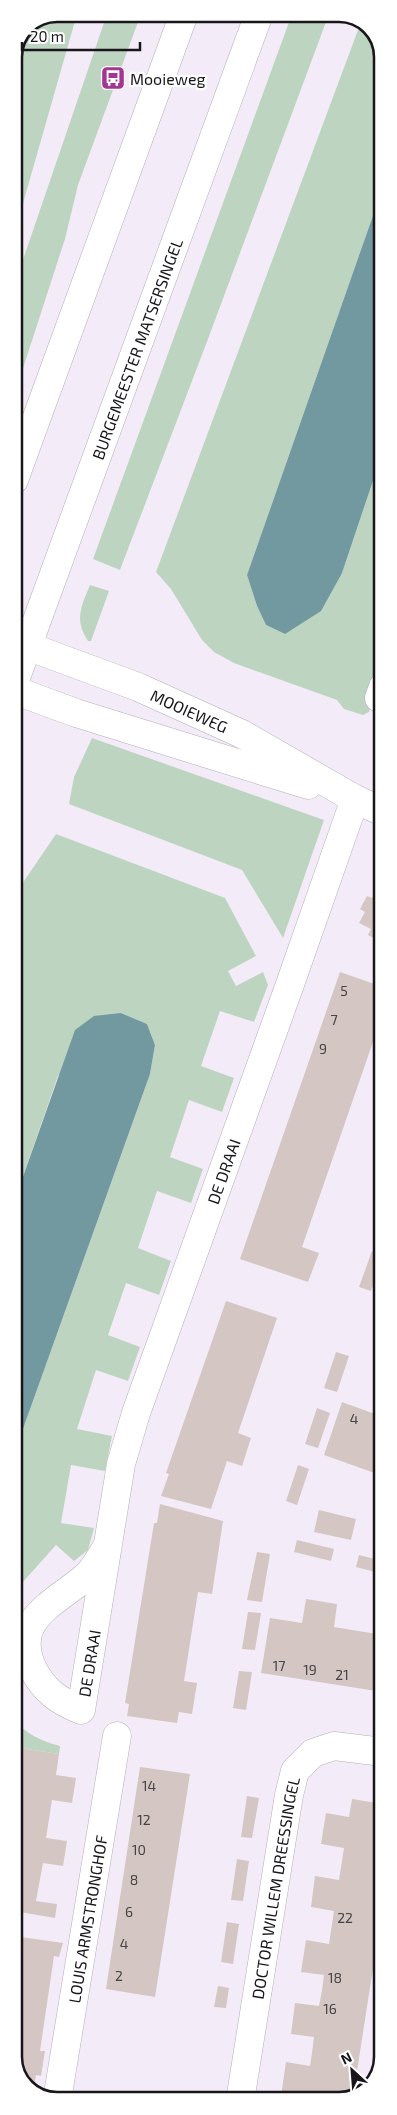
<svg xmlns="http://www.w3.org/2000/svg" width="397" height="2115" viewBox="0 0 397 2115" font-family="'Exo 2',sans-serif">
  <rect width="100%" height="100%" fill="#f3ecf8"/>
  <!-- green -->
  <path fill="#bdd5c0" d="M58,14H77L14,235V57L27,26Z
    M107,14H141L78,185L65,239L14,396V286Z
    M292,14H329L208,339L120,570L93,559Z
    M361,22L370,26L383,52V187L247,575L257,606L266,625L285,634L342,573L383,451V665L369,712L363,715L344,709L337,700L234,663L214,652L202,640L171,589L156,572Z
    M90,585L109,591L91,641H88C74,620 81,607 90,585Z
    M92,738L324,820L283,938L242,870L69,804L74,777Z
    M56,834L225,898L256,956L228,971L236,986L263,972L268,985L254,1022L220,1011L201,1066L234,1078L222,1112L189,1100L170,1157L203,1169L191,1203L157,1191L138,1248L171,1261L159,1295L126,1283L108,1335L140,1347L128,1381L96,1370L77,1429L112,1436L105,1471L71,1465L61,1523L94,1528L88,1550L74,1561L56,1545L14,1592V1454L150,1074L155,1045L147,1024L121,1013L58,1076L14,1202V904L24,881Z
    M14,1721C29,1735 41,1741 60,1746L59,1754L14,1747Z"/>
  <!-- water -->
  <path fill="#71999f" d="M383,187V451L342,573L321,611L285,634L266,625L257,606L247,575Z
    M121,1013L147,1024L155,1045L150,1074L14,1454V1202L75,1030L94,1016Z"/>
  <!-- building -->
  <path fill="#d4c6c2" d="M378,887L383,890V938L381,942L368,935L371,929L359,923L365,912L360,909L367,896L372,898Z
    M340,972L383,987V1013L302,1247L319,1253L308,1282L240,1259Z
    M372,1251L383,1255V1257L371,1291L359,1287Z
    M226,1301L277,1318L238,1433L251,1438L242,1466L227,1461L211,1509L161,1496L169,1474L166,1473Z
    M336,1352L349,1356L337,1392L324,1388Z
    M342,1402L383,1417V1476L324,1455Z
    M317,1408L330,1413L318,1448L305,1444Z
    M298,1465L309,1469L297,1505L286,1501Z
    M160,1504L223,1521L212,1594L198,1592L184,1681L197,1683L192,1714L179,1712L177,1723L127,1716L129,1704L125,1703L154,1523H157Z
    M319,1510L356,1519L351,1540L314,1532Z
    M379,1535L383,1536V1549L376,1547Z
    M297,1540L334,1549L331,1561L294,1552Z
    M257,1552L270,1554L262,1602L247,1600Z
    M359,1555L383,1561V1574L356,1567Z
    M306,1599L337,1604L334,1627L383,1635V1692L261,1673L270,1618L302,1623Z
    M248,1612L261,1613L255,1650L242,1649Z
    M239,1671L252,1672L246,1710L233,1708Z
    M14,1747L59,1754L56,1775L76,1778L72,1803L52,1800L46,1838L67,1841L63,1866L43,1863L36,1901L57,1904L55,1918L14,1911Z
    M140,1767L190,1774L155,1997L106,1989Z
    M247,1796L259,1798L252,1838L241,1837Z
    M352,1799L383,1804V1904L353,2097L345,2101H304L281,2096L286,2062L310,2066L312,2053L314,2037L291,2034L295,2003L319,2006L322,1990L324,1975L301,1972L306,1940L329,1944L334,1911L311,1907L313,1891L315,1876L339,1880L344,1848L321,1844L326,1813L349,1817Z
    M237,1859L249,1861L243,1901L231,1900Z
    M227,1922L239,1924L233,1964L221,1962Z
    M14,1936L63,1943L59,1957L54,1956L40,2051H45L41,2076L36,2075L33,2092L27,2089L14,2063Z
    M218,1986L229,1988L226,2008L214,2007Z"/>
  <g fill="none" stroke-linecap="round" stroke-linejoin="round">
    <defs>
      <g id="street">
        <path id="s1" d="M14,646H27L138,687L242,734L355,799L383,812"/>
        <path d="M14,690L76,713L308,785"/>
        <path d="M379,698L383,687"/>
        <path id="s2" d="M108,1545C100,1557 94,1571 83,1579C53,1604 10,1621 33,1669C44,1691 59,1701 81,1710L121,1464L136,1413L289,987L355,799"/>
        <path id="s3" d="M61,2101L58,2094L117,1736"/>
        <path id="s4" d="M240,2101L289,1795L295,1771L313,1753L334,1746L383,1752"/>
      </g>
      <g id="secondary">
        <path d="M14,480L184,14"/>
        <path id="s5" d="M14,683L259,14"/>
      </g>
    </defs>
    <!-- street casing -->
    <use href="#street" stroke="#b4aeb8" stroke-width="29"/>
    <!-- secondary casing -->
    <use href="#secondary" stroke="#b4aeb8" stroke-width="29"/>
    <!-- street -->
    <use href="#street" stroke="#fff" stroke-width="28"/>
    <!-- secondary -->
    <use href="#secondary" stroke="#fff" stroke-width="28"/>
  </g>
  <!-- icons -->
  <defs>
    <symbol id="bus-square" viewBox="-11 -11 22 22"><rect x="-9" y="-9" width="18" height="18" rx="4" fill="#a53592" stroke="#fff"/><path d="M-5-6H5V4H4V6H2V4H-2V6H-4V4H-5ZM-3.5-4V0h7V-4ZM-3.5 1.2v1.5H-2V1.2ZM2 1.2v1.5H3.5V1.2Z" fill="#fff"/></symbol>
  </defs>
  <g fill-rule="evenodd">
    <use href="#bus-square" x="99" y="64" width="28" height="28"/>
  </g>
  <g text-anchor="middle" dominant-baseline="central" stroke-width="4.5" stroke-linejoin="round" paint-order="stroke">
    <!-- number labels -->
    <g font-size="14" fill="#474244">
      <text x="344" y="990">5</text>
      <text x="334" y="1019">7</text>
      <text x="323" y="1048">9</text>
      <text x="354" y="1418">4</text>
      <text x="279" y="1665">17</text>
      <text x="310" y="1669">19</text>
      <text x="342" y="1674">21</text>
      <text x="149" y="1785">14</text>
      <text x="144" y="1819">12</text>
      <text x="139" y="1849">10</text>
      <text x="134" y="1879">8</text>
      <text x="129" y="1911">6</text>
      <text x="345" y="1917">22</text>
      <text x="124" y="1943">4</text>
      <text x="119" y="1975">2</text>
      <text x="335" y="1977">18</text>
      <text x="330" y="2008">16</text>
    </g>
    <!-- poi labels -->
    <g font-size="16" fill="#18161a" stroke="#fff" text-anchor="start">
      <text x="130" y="78">Mooieweg</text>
    </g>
    <!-- street labels -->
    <g font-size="16" fill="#18161a" stroke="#fff">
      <text stroke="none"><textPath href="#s5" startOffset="356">BURGEMEESTER MATSERSINGEL</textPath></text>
      <text stroke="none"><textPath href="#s1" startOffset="188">MOOIEWEG</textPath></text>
      <text stroke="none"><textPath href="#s2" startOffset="782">DE DRAAI</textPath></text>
      <text stroke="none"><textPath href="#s2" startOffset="270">DE DRAAI</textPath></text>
      <text stroke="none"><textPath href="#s4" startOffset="216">DOCTOR WILLEM DREESSINGEL</textPath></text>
      <text stroke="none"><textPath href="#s3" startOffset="185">LOUIS ARMSTRONGHOF</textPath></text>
    </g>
  </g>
  <!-- crop -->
  <path d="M0 0H397V2115H0ZM57 22H339A35 35 0 0 1 374 57V2057A35 35 0 0 1 339 2092H57A35 35 0 0 1 22 2057V57A35 35 0 0 1 57 22Z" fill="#fff" fill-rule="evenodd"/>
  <path fill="none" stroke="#18161a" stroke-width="2.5" d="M57 22H339A35 35 0 0 1 374 57V2057A35 35 0 0 1 339 2092H57A35 35 0 0 1 22 2057V57A35 35 0 0 1 57 22Z"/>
  <!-- north arrow -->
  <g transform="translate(352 2070) rotate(334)" stroke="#ffffff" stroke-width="4" paint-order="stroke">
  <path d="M0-4L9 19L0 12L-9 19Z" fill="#18161a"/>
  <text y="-8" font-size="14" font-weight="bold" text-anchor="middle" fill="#18161a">N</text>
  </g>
  <!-- scale -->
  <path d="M22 42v8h118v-8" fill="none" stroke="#18161a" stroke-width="2.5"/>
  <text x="30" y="42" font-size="15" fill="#18161a" stroke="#ffffff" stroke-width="4" paint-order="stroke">20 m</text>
</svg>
